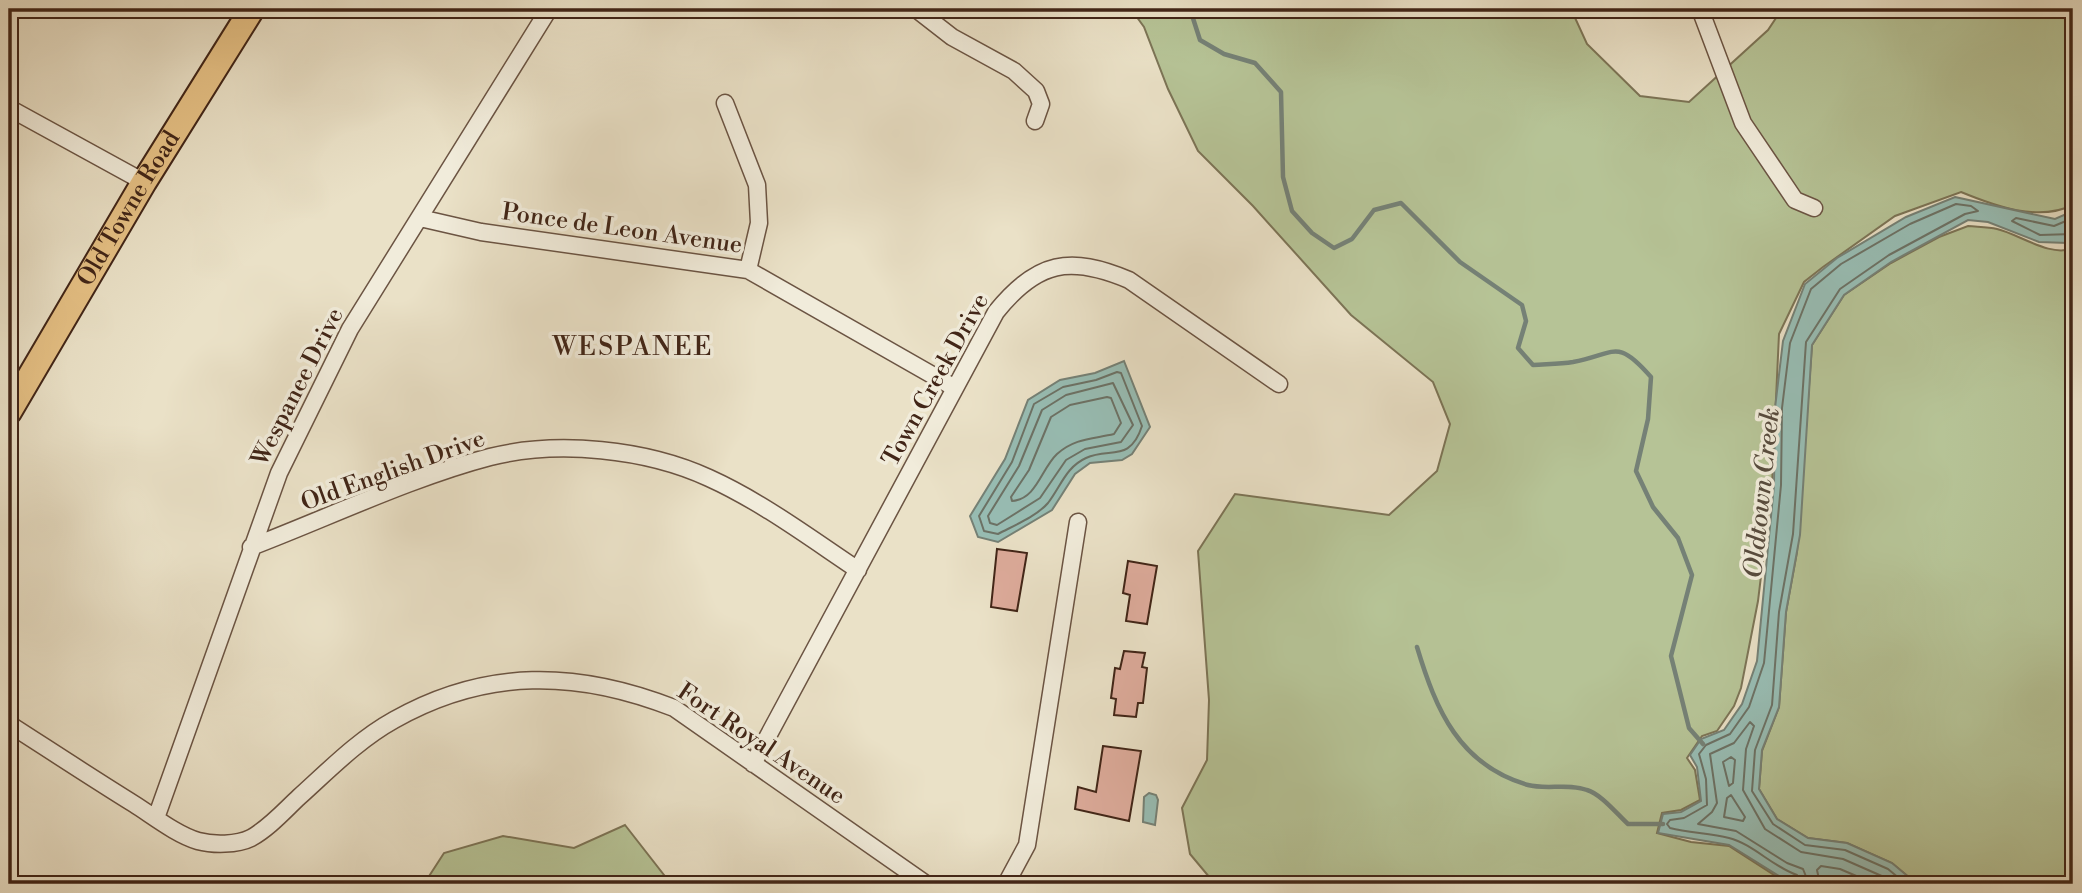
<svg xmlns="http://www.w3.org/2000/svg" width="2082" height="893" viewBox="0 0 2082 893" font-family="'Libre Bodoni',serif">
  <rect width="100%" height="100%" fill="#eae1c7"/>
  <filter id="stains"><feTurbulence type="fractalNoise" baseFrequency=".00286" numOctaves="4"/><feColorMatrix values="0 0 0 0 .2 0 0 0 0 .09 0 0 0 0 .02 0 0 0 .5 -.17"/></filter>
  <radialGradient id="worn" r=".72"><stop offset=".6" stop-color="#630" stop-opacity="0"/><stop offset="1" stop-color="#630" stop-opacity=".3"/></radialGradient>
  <!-- green -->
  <path fill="#b6c396" stroke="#7c7456" stroke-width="2" d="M1131,9H1571L1587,44L1640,96L1689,102L1768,30L1782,9H2073V205C2038,222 1995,206 1961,192L1895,216L1823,267L1804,282L1779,334L1772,485L1758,601L1741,688L1734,706L1717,731L1702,736L1687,758L1695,770L1700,800L1681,810L1662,813L1657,833L1691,842L1729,846L1782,880L1804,884H1215L1190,854L1182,808L1207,760L1209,700L1198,551L1235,494L1389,515L1437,471L1450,424L1433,382L1351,315L1253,206L1198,151L1168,89L1144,27Z
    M1968,226C1978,227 1988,227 1997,229C2019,234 2051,258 2073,248V884H1917L1892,863L1847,843L1808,838L1777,819L1759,789L1762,751L1779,707L1786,612L1797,552L1812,345L1844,295L1891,263L1939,237Z
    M625,825L671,884H424L444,853L503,836L574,848Z"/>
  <!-- water -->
  <path fill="#98beb5" stroke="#758176" stroke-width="2" d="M1955,197L2055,219L2073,211V240L2068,243L2039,242L1988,222L1968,220L1891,262L1844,295L1812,345L1800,535L1786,612L1779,707L1762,750L1759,789L1777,819L1808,838L1847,843L1892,863L1917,884H1807L1782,878L1729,845L1658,833L1663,814L1681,812L1701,801L1697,767L1690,755L1701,739L1724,730L1742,704L1757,661L1774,485L1775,408L1783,341L1805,284L1837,258L1906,217Z
    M1124,361L1150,427L1132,454L1122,460L1090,463L1075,474L1052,510L998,542L978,537L970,516L1005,459L1028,400L1060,380L1095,373Z
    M1149,793L1156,795L1158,800L1155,825L1143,822L1144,797Z"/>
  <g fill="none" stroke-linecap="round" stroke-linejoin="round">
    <!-- shore -->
    <path stroke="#6c7266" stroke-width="2" d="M2073,218L2054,226L2016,218L2012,221L2040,235L2073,234
      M1117,372L1121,373L1142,426C1130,463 1110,447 1086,458C1066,467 1061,486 1048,503C1037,516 1013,526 998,534L984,531L979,516L1012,462L1034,404L1063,387L1096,380Z
      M1113,383L1133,425L1121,442L1085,449L1066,460L1040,498L997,525L990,523L988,516L1019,466L1042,410L1066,395Z
      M1107,397L1111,398L1121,423L1114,434C1093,439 1075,438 1057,454C1041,469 1037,499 1012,501L1011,497L1029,470L1051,417L1070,405Z
      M1731,757L1735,760L1733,783L1729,786L1723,762Z
      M1731,795L1745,817L1743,821L1724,817L1727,798Z
      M1800,884L1797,875C1773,867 1753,844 1729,838C1710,833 1689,833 1670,828L1667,824L1670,820L1684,818L1707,805L1706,779L1699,754L1706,745L1730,734L1749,707L1764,663L1781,485L1782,408L1790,343L1811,289L1841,264L1910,224L1956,204L1971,206L1978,211L1965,214L1889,255L1840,289L1806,342L1793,534L1779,612L1772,705L1755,750L1752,791L1773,824L1805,845L1845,850L1888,869L1906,884
      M1809,884L1803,869L1787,863L1736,831L1698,824L1712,812L1717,803L1710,754L1734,743L1750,722L1754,726L1746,749L1743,790L1765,829L1801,852L1843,859L1884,877L1893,884
      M1820,884L1817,870L1821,866L1840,869L1875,884"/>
    <!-- stream -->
    <path stroke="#758176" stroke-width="4.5" d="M1190,9L1200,40L1224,54L1255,63L1281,92L1283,177L1292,211L1312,233L1334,248L1352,239L1374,210L1401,203L1460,262L1522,305L1526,321L1518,348L1533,365C1546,364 1560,364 1573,362C1616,354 1616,337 1651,377L1648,419L1636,471L1653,507L1678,538L1692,575L1671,656L1689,728L1703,744
      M1417,647C1436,710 1459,765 1528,785C1546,790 1569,783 1587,790C1601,794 1617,814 1628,824H1663"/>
  </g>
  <!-- building -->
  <path fill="#ddab9b" stroke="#412517" stroke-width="2" d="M997,549L1027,553L1017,611L991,607Z
    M1128,561L1157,566L1147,624L1126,621L1130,595L1123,593Z
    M1124,651L1145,653L1142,667L1147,668L1143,703H1138L1136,717L1114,715L1116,699L1111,698L1115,668L1120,669Z
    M1103,746L1141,751L1129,821L1075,809L1078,787L1096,792Z"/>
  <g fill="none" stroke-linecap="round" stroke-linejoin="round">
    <defs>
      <path id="street" d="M916,9L952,37L1014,71L1036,91L1041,104L1035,121
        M1700,9L1743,123L1795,200L1814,208
        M725,103L757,185L759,223L748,270
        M9,108L144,182
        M420,218L481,232L748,270L955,388
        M251,547C327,518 413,477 490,457C558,440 646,449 709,478C762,502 810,538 858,570
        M9,724C51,751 92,778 134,804C153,816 177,835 198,841C213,845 237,845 251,838C269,828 284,811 299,797C329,770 358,740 394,720C486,668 577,670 674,708L926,884
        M753,764L996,312C1037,261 1070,255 1129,280L1279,384
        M156,818L279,473L350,329L549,9
        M1006,884L1027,845L1078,522"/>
      <g id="primary">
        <path id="s1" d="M9,412L144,182L252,9"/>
      </g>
    </defs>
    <!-- street casing -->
    <use href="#street" stroke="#6b5443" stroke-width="19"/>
    <!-- primary casing -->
    <use href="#primary" stroke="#412517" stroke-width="28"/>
    <!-- street -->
    <use href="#street" stroke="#f1ecdb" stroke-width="16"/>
    <!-- primary -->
    <use href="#primary" stroke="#e5c084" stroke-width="24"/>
  </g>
  <g text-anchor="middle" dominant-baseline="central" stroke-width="7" stroke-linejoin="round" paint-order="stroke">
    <!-- street labels -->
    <g font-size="24" fill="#412517" stroke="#f1ecdb">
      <text stroke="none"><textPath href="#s1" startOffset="236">Old Towne Road</textPath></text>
      <text transform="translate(622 229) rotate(8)">Ponce de Leon Avenue</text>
      <text transform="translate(936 380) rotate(-61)">Town Creek Drive</text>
      <text transform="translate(298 387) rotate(-63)">Wespanee Drive</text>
      <text transform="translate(393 471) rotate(-20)">Old English Drive</text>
      <text transform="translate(761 744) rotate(34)">Fort Royal Avenue</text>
    </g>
    <!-- neighbourhood labels -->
    <g font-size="26" letter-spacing="2" fill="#412517" stroke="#f1ecdb">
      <text x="633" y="347">WESPANEE</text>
    </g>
    <!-- water labels -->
    <g font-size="26" font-style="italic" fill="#574b3e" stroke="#f1ecdb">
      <text transform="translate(1762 493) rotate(-84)">Oldtown Creek</text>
    </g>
  </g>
  <!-- margin -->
  <rect width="2082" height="893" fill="none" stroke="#eae1c7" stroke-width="35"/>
  <rect x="10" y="10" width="2061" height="872" fill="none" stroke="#412517" stroke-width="3.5"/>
  <rect x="18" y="18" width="2047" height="858" fill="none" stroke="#412517" stroke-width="2"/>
  <rect width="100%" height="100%" filter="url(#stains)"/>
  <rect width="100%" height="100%" fill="url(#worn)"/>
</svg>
